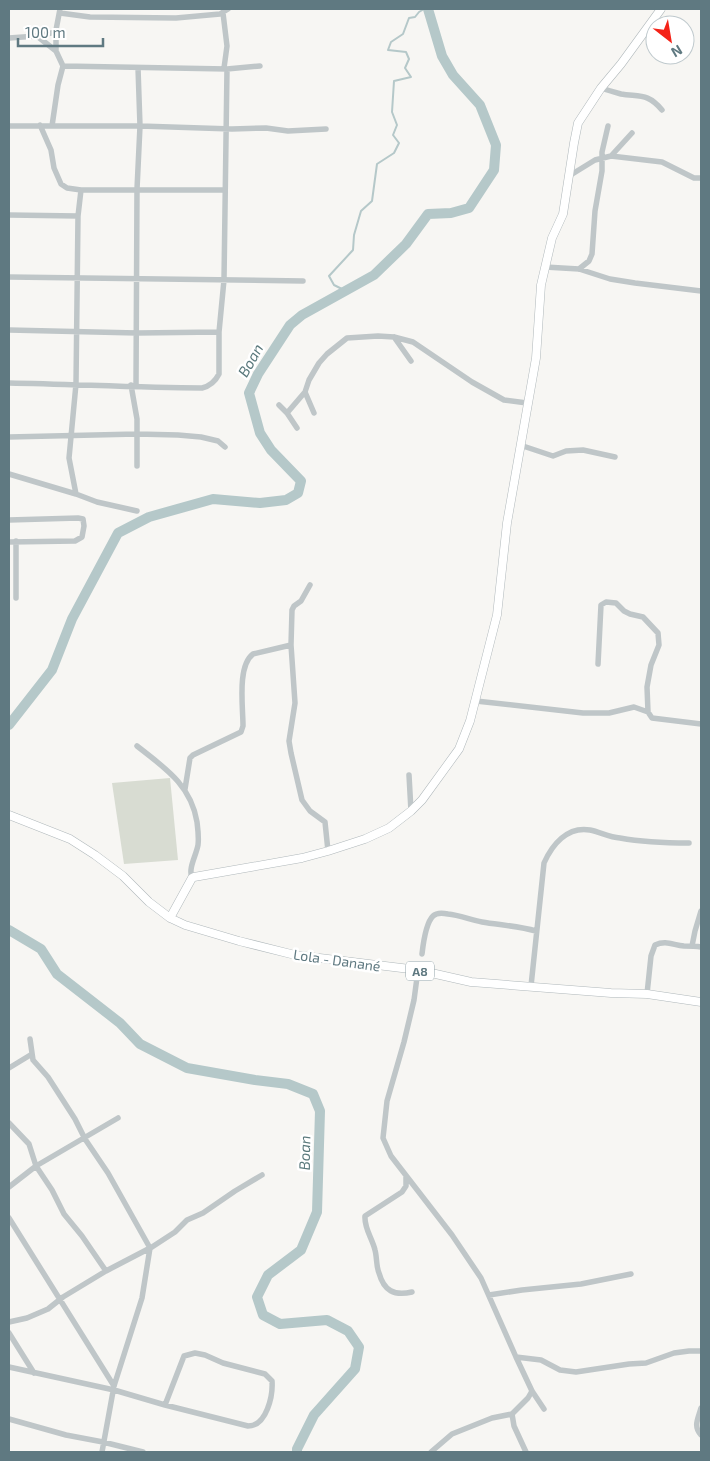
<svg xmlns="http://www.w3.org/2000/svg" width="710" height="1461" viewBox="0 0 710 1461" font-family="'Exo 2',sans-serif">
  <rect width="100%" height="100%" fill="#f7f6f3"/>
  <!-- pitch -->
  <path fill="#d8dcd2" d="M170,778L178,860L124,864L112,783Z"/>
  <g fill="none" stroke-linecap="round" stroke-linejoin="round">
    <!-- stream -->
    <path stroke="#b5c8c9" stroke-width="2" d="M346,291L334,285L329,276L353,250L354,235L361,211L372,201L377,164L394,153L399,143L393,135L397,125L392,112L394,81L411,77L405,68L409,59L406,52L388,50L391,42L403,34L409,18L415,17L419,12L424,9"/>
    <!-- river -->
    <path stroke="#b5c8c9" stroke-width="10" d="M9,725L52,670L72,619L118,533L149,517L213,499L260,503L286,500L298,493L301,481L271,450L260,433L249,393L258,374L290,325L302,315L374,275L406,244L428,214L451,213L469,208L494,170L496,145L480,105L453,75L442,56L428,9
      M9,930L41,949L57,974L120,1023L140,1044L187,1068L255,1080L288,1084L313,1094L320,1111L317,1212L301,1250L268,1275L257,1297L263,1315L280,1324L327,1320L348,1331L359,1347L355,1369L314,1415L297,1449V1452"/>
    <defs>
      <path id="major" d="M9,815L70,839L95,855L123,876L149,902L170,918L185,925L239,941L295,955L418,970L471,982L611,993L647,994L701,1002
        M170,918L192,878L194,877L302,858L328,851L365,839L389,828L411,811L422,800L459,749L470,721L497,615L507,523L536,358L541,285L552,238L563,214L574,143L578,123L601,88L621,64L661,9"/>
    </defs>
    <!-- major casing -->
    <use href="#major" stroke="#b0b8bb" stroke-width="9"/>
    <!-- minor -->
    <path stroke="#bfc6c8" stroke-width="5.5" d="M60,13L90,17L176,18L220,14L228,9
      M223,13L227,46L224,68
      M37,36L56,32
      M9,38L37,36L56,51L63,66L227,69L260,66
      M56,51V30L60,9
      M601,88C607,90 614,92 621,94C640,97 648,93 662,110
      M40,125L51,150L54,168L61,184L67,188L81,190H225
      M9,126H140L232,129L266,128L288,131L326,129
      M52,126L58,85L63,66
      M611,156L662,162L694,178H701
      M569,176L595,160L611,156L632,133
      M81,190L78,216L76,384L69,458L76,494L97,502L137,511
      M9,215L78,216
      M545,267L579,269L610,279L635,283L701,291
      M579,269L589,261L592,254L595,211L602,171V152L608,126
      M9,277L303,281
      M9,330L137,333L219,332
      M394,337L411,361
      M9,383C73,384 137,388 202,388C210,386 215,382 219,374V332L224,280L227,69
      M131,385L137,419V466
      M136,386L137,189L140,126L138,68
      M279,405L287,413L297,428
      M287,413L305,392
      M314,413L305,392L309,380L319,363L327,354L347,338L378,336L394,337L413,342L472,382L504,400L527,403
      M9,437L137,434L178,435L201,437L218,441L225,447
      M520,445L553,456L566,451L583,450L615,457
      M9,474L76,494
      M9,520L78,518L83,519L84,526L82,537L75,541L9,542
      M16,541V598
      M310,585L301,601L294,606L292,610L291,645L295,703L289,741L291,753L302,800L310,811L325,822L328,851
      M598,664L601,605L606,602L616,603L624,611L630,614L643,617L658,633L659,645L651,665L647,687L648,712
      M476,701L583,713H609L634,707L648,712L652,718L701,724
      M137,746C165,768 191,785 197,822C198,830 199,837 198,845C196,856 188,868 192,878
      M409,775L411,811
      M185,789L190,758L193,755L241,732L243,726C243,707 237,666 253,654L291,645
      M692,946L695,931L701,911
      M422,954C423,945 426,923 433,916C436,913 443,913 448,914C459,915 471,920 482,922C500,925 518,926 536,931
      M418,970L414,1000L404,1042L387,1101L383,1138L391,1156L452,1235L481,1278L516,1357L541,1360L560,1370L576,1372L629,1364L646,1363L674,1353L689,1351H701
      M531,986L544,863C552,845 567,826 590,830C600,832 609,837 620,838C642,842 665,843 689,843
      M647,994L651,956L655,945C666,940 673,945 684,946C690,946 695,946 701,947
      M30,1039L33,1060L48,1077L75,1119L85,1139L108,1173L150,1248L142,1298L114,1386L102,1452
      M9,1068L32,1054
      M9,1123L29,1144L36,1166L52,1190L64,1214L82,1236L106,1271L63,1297L48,1309L27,1318L9,1322
      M406,1177V1186L402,1192L365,1216C364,1228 372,1238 375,1250C377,1257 376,1266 379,1273C384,1291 394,1296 412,1292
      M9,1187L36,1166L118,1118
      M9,1218L114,1386
      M106,1271L152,1247L175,1232L187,1220L203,1213L235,1191L262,1175
      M489,1295L522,1290L581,1284L631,1274
      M9,1333L34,1373
      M516,1357L532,1391L544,1409
      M9,1367L114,1390L165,1405L248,1426C267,1426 273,1395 272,1381L265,1374L223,1363L205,1355L195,1353L184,1356L165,1405
      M701,1408C698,1419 693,1426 701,1435
      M512,1414L514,1426L526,1452
      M9,1419L66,1435L103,1442L143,1452
      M431,1452L452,1434L492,1418L512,1414L528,1398L532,1391"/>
    <!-- major -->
    <use href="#major" stroke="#fff" stroke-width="8"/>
  </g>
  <g text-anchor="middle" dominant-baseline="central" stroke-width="5" stroke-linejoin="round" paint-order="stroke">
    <!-- shield labels -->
    <rect fill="#fff" stroke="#8fa1a7" stroke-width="1" x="406" y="961.5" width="28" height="19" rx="4"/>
    <g font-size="12" font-weight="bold" fill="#5f7981">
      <text x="420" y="971">A8</text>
    </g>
    <!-- street labels -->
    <g font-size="14" fill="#5f7981" stroke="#fff">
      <text transform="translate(337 960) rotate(8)">Lola - Danané</text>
    </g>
    <!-- water labels -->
    <g font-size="15" font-style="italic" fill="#5a797c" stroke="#fff">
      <text transform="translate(250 360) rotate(-60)">Boan</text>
      <text transform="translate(304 1153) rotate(-89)">Boan</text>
    </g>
  </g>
  <!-- border -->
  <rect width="710" height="1461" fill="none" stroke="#5f7981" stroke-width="20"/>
  <!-- north arrow -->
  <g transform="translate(670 40) rotate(149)"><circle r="24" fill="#ffffff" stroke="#bfc9cd"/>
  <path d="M0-4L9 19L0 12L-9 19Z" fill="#f42217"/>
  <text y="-8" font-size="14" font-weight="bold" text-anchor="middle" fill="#5f7981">N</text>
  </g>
  <!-- scale -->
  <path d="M18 38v8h85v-8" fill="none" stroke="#5f7981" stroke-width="2.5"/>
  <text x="25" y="38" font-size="15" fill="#5f7981" stroke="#ffffff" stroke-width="4" paint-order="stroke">100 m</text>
</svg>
